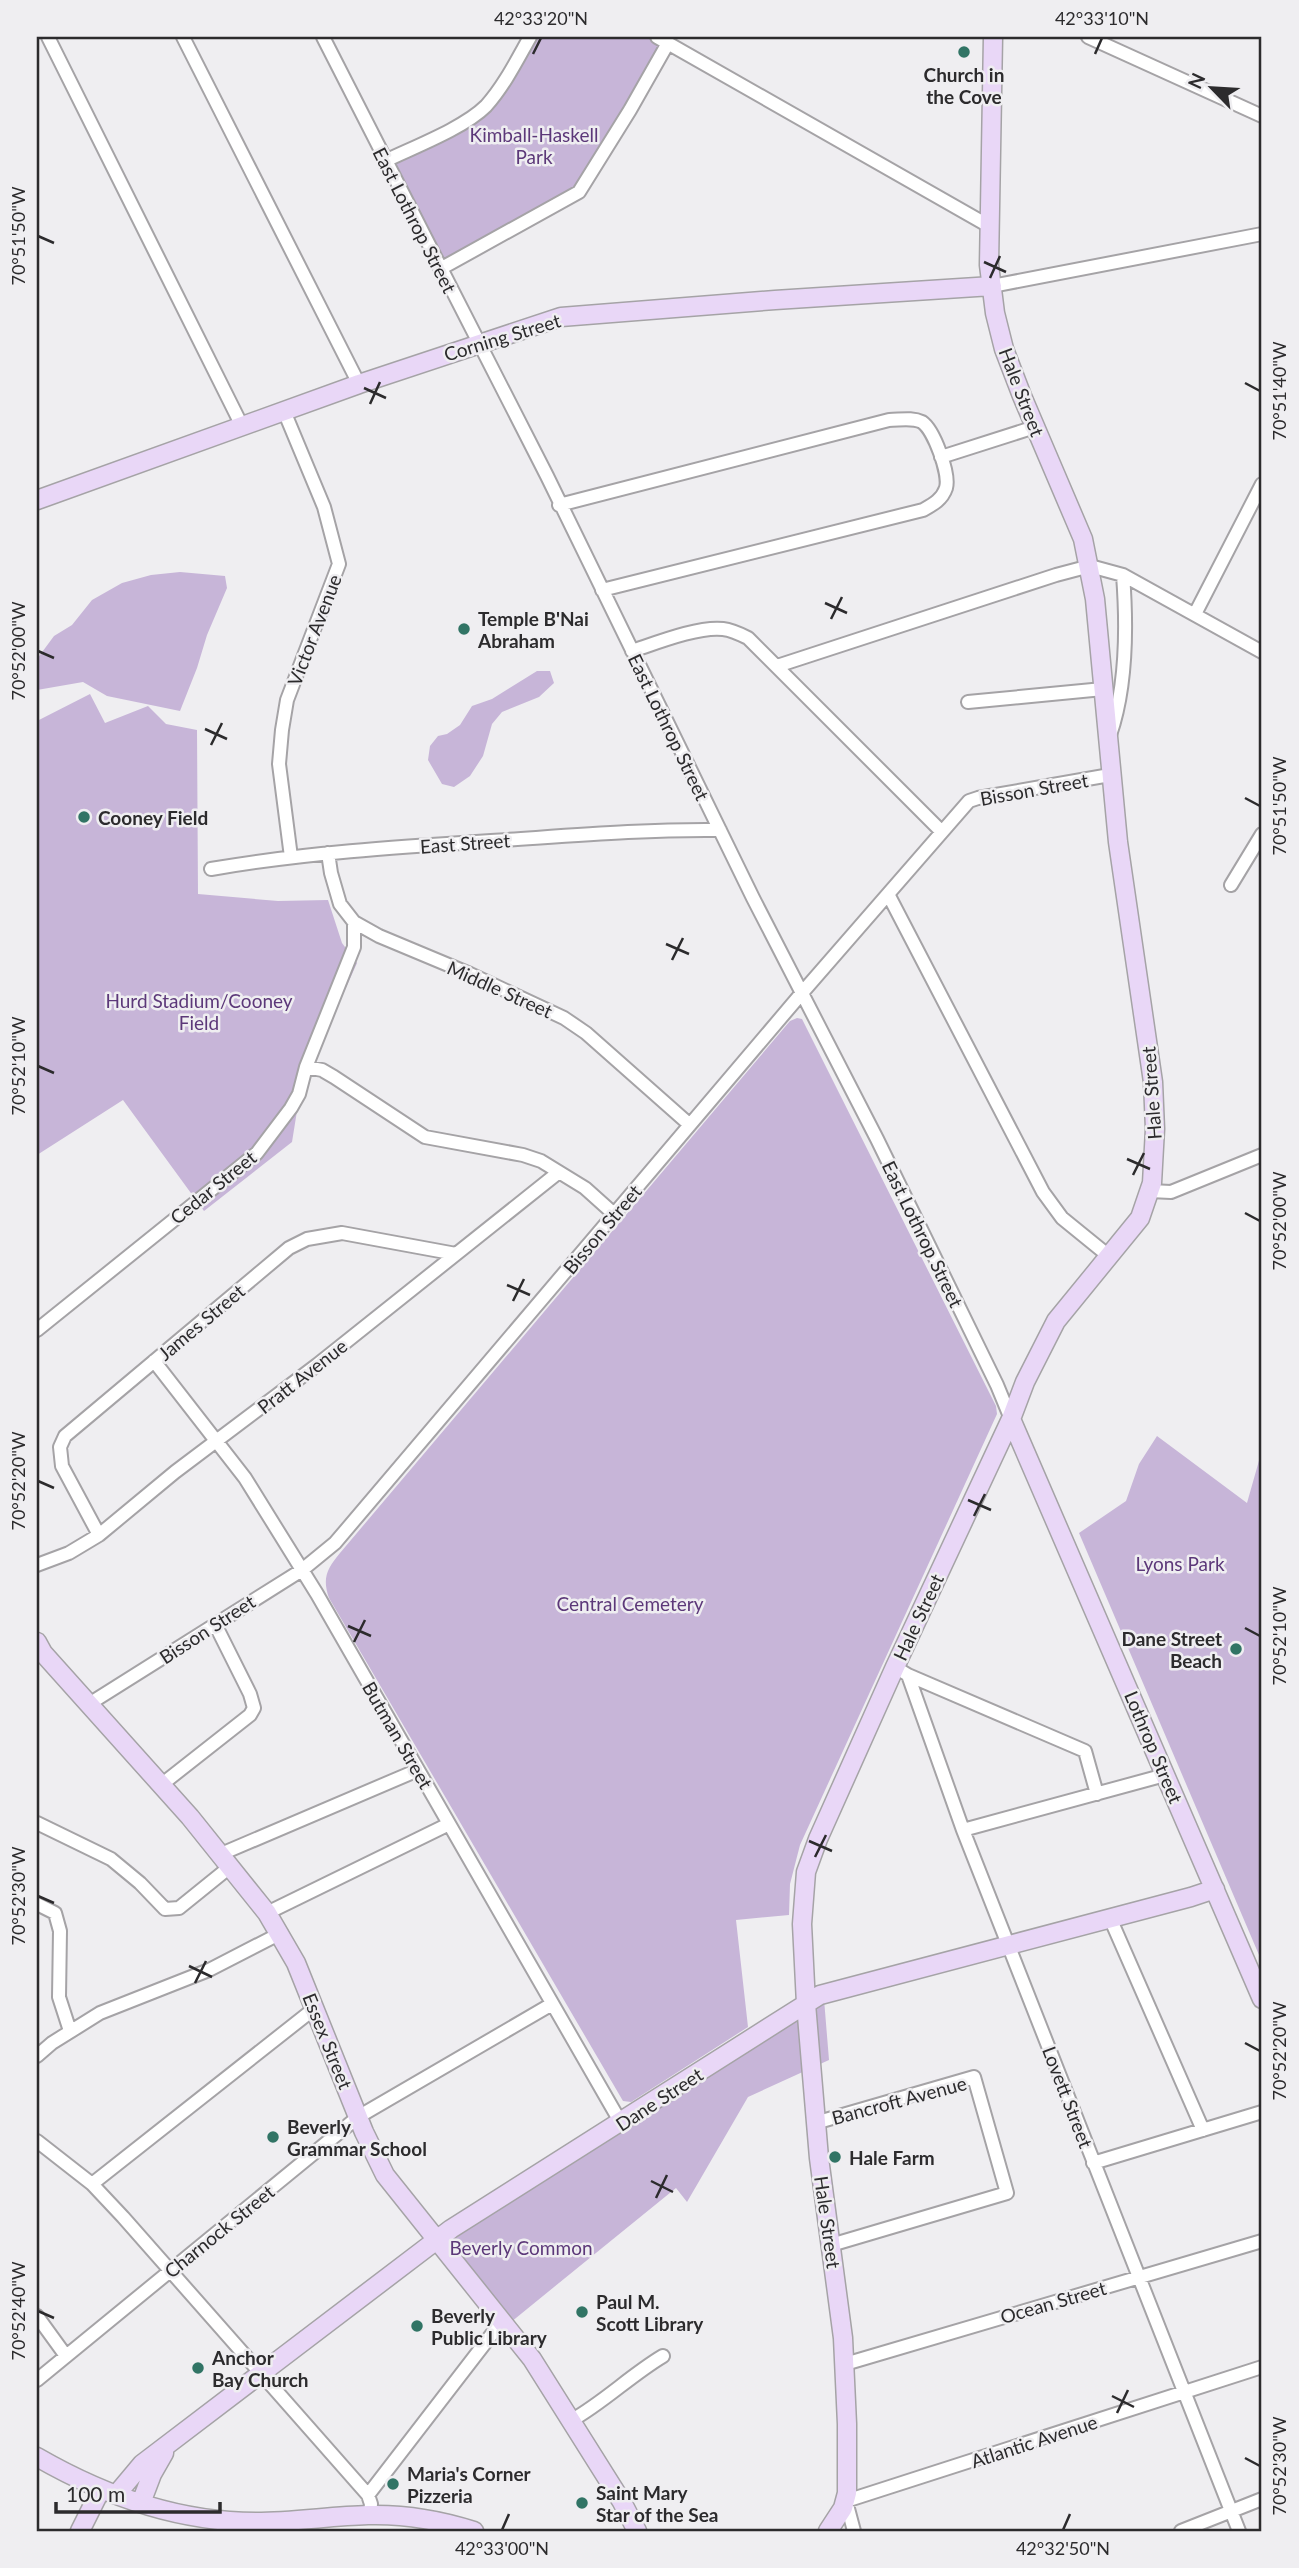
<svg xmlns="http://www.w3.org/2000/svg" width="1299" height="2568" viewBox="0 0 1299 2568" font-family="Lato,sans-serif">
  <rect width="100%" height="100%" fill="#efeef1"/>
  <!-- green -->
  <path fill="#c7b5d8" d="M528,37H657L668,43L579,192L446,268L385,161L464,121L496,92Z
    M180,572L225,576L227,588L207,635L197,668L180,711L107,696L83,682L37,690V659L54,636L72,625L92,600L122,583L151,575Z
    M537,671H550L554,683L539,697L502,712L492,724L483,756L470,776L454,787L442,784L428,760L430,746L438,736L447,734L460,725L472,706L492,699Z
    M90,694L105,723L148,706L166,724L197,730L198,894L278,901L328,900L342,943L357,963L336,1010L306,1055L292,1142L204,1211L123,1100L37,1155V721Z
    M797,1018L802,1019L996,1406L997,1414L800,1845L790,1884L789,1915L736,1920L748,2027L631,2102L623,2101L329,1598C322,1578 327,1569 340,1553L790,1021Z
    M1157,1436L1247,1503L1262,1450V1962L1079,1533L1126,1501L1139,1464Z
    M824,1999L829,2060L748,2097L687,2202L676,2188L506,2326L441,2236Z"/>
  <g fill="none" stroke-linecap="round" stroke-linejoin="round">
    <defs>
      <path id="street" d="M48,37L242,426
        M183,37L359,384
        M323,37L547,476L753,898L877,1139L997,1385L1011,1419
        M657,37L989,226
        M1088,37L1262,116
        M385,161C414,147 464,128 486,106C504,86 517,60 530,37
        M440,269L579,192L630,110L668,43
        M992,286L1262,234
        M284,411L324,507L339,564L287,700L282,730L279,764L291,857
        M941,457L1035,427
        M559,505L889,420C900,420 912,417 922,422C934,430 950,474 946,488C942,500 932,505 923,510L602,590
        M1195,614L1262,484
        M632,651C656,643 699,626 723,629C732,630 740,634 748,638L942,832
        M777,666L1056,575L1090,566L1123,575L1262,652
        M968,702L1103,689
        M1110,735C1127,686 1127,627 1123,575
        M328,853L331,873L340,904L354,922L379,936L470,974L564,1018L586,1033L690,1125
        M211,869C303,853 397,847 491,841C567,836 643,829 720,830
        M1231,885L1262,834
        M888,894L1043,1192L1062,1218L1110,1257
        M306,1067L322,1070L334,1077L425,1137L523,1155L541,1161L585,1188L614,1214
        M1150,1191L1171,1192L1262,1155
        M37,1330L257,1153L291,1108L299,1094L306,1067L354,947V922
        M154,1361L245,1478L317,1594L621,2123
        M99,1535L62,1466L60,1447L65,1436L289,1248L307,1239L342,1233L456,1254
        M37,1565L69,1553L99,1535L175,1472L317,1365L559,1172
        M895,1667L908,1675L963,1830L1239,2531
        M908,1675L1085,1751L1097,1794
        M89,1704L302,1570L335,1543L801,994L969,801L978,798L1110,775
        M161,1785L250,1715L254,1708L250,1694L215,1624
        M37,1823L111,1859L140,1883L165,1909L179,1908L231,1866
        M963,1830L1165,1775
        M221,1854L418,1770
        M37,1904L55,1913L60,1931L59,1997L70,2031
        M267,1913L449,1824
        M1110,1918L1203,2130
        M37,2056L52,2043L100,2013L209,1970L281,1933
        M815,2123L974,2077L1007,2193L831,2245
        M37,2141L92,2184L123,2217L368,2495L371,2504L370,2515
        M1093,2163L1262,2112
        M92,2184L315,2008
        M37,2316L66,2356
        M845,2364L1262,2241
        M37,2380L358,2117L552,2004
        M572,2420C604,2402 631,2375 663,2356
        M368,2495L502,2321
        M854,2531L846,2501L1262,2367
        M1181,2531L1262,2499"/>
      <path id="secondary" d="M37,500L359,384L561,317L775,300L992,286
        M1011,1419L1262,1999
        M37,1642L43,1653L190,1817L267,1913L296,1963L364,2132L385,2175L532,2359L622,2502L637,2531
        M37,2457C103,2495 178,2522 256,2522C293,2522 331,2516 368,2515C404,2514 440,2520 474,2531
        M116,2495L142,2464L451,2229L820,1995L1191,1897L1215,1889
        M141,2503L152,2474L164,2453
        M80,2531L101,2489
        M828,2531L843,2508L847,2493V2424L843,2338L819,2158L806,2004L802,1924L806,1872L818,1839L895,1667L1011,1419L1025,1382L1056,1321L1140,1218L1152,1183L1155,1129L1153,1082L1118,842L1095,599L1083,539L1022,396L1004,349L995,313L989,265L993,37"/>
    </defs>
    <!-- street casing -->
    <use href="#street" stroke="#a5a3a6" stroke-width="16"/>
    <!-- secondary casing -->
    <use href="#secondary" stroke="#a5a3a6" stroke-width="21"/>
    <!-- street -->
    <use href="#street" stroke="#fff" stroke-width="12"/>
    <!-- secondary -->
    <use href="#secondary" stroke="#e9d7f7" stroke-width="18"/>
  </g>
  <!-- ticks -->
  <path fill="none" stroke="#2c2b2d" stroke-width="2.5" d="M533,54L541,38M1095,54L1102,38M38,236L54,243M984,262L1006,272M990,278L1000,256M1245,383L1260,391M364,388L386,398M370,404L380,382M825,603L847,613M831,619L842,597M38,651L54,658M205,729L227,739M211,745L222,723M1245,798L1260,806M666,944L689,954M672,960L683,938M38,1066L54,1073M1127,1159L1150,1169M1133,1175L1144,1153M1245,1213L1260,1221M507,1285L530,1295M513,1301L524,1279M38,1481L54,1488M968,1500L991,1510M974,1516L985,1494M348,1626L371,1636M1245,1628L1260,1636M354,1642L365,1620M809,1841L832,1851M815,1857L826,1835M38,1896L54,1903M189,1966L212,1977M195,1983L206,1961M1245,2043L1260,2051M651,2181L673,2192M656,2198L667,2175M38,2311L54,2318M1112,2396L1134,2407M1117,2413L1128,2390M1245,2458L1260,2466M502,2530L509,2514M1063,2530L1070,2514"/>
  <!-- markers -->
  <g fill="#317465" stroke="#efeef1" stroke-width="2.5">
    <circle cx="964" cy="52" r="7"/>
    <circle cx="464" cy="629" r="7"/>
    <circle cx="84" cy="817" r="7"/>
    <circle cx="1236" cy="1649" r="7"/>
    <circle cx="273" cy="2137" r="7"/>
    <circle cx="835" cy="2157" r="7"/>
    <circle cx="582" cy="2312" r="7"/>
    <circle cx="417" cy="2326" r="7"/>
    <circle cx="198" cy="2368" r="7"/>
    <circle cx="393" cy="2484" r="7"/>
    <circle cx="582" cy="2503" r="7"/>
  </g>
  <g text-anchor="middle" dominant-baseline="central" stroke-width="5" stroke-linejoin="round" paint-order="stroke">
    <!-- poi labels -->
    <g font-size="19" font-weight="bold" fill="#2c2b2d" stroke="#efeef1" text-anchor="start">
      <text x="964" y="74" text-anchor="middle">Church in<tspan x="964" dy="22">the Cove</tspan></text>
      <text x="478" y="618">Temple B'Nai<tspan x="478" dy="22">Abraham</tspan></text>
      <text x="98" y="817">Cooney Field</text>
      <text x="1222" y="1638" text-anchor="end">Dane Street<tspan x="1222" dy="22">Beach</tspan></text>
      <text x="287" y="2126">Beverly<tspan x="287" dy="22">Grammar School</tspan></text>
      <text x="849" y="2157">Hale Farm</text>
      <text x="596" y="2301">Paul M.<tspan x="596" dy="22">Scott Library</tspan></text>
      <text x="431" y="2315">Beverly<tspan x="431" dy="22">Public Library</tspan></text>
      <text x="212" y="2357">Anchor<tspan x="212" dy="22">Bay Church</tspan></text>
      <text x="407" y="2473">Maria's Corner<tspan x="407" dy="22">Pizzeria</tspan></text>
      <text x="596" y="2492">Saint Mary<tspan x="596" dy="22">Star of the Sea</tspan></text>
    </g>
    <!-- park labels -->
    <g font-size="19" fill="#5c3879" stroke="#efeef1">
      <text x="534" y="134">Kimball-Haskell<tspan x="534" dy="22">Park</tspan></text>
      <text x="199" y="1000">Hurd Stadium/Cooney<tspan x="199" dy="22">Field</tspan></text>
      <text x="1180" y="1563">Lyons Park</text>
      <text x="630" y="1603">Central Cemetery</text>
      <text x="521" y="2247">Beverly Common</text>
    </g>
    <!-- street labels -->
    <g font-size="19" fill="#2c2b2d" stroke="#efeef1">
      <text transform="translate(415 220) rotate(63)">East Lothrop Street</text>
      <text transform="translate(502 337) rotate(-17)">Corning Street</text>
      <text transform="translate(1022 392) rotate(69)">Hale Street</text>
      <text transform="translate(314 630) rotate(-69)">Victor Avenue</text>
      <text transform="translate(669 727) rotate(64)">East Lothrop Street</text>
      <text transform="translate(1034 789) rotate(-10)">Bisson Street</text>
      <text transform="translate(465 843) rotate(-4)">East Street</text>
      <text transform="translate(500 989) rotate(24)">Middle Street</text>
      <text transform="translate(1151 1093) rotate(-94)">Hale Street</text>
      <text transform="translate(213 1187) rotate(-39)">Cedar Street</text>
      <text transform="translate(602 1229) rotate(-50)">Bisson Street</text>
      <text transform="translate(923 1234) rotate(64)">East Lothrop Street</text>
      <text transform="translate(201 1322) rotate(-40)">James Street</text>
      <text transform="translate(302 1376) rotate(-38)">Pratt Avenue</text>
      <text transform="translate(918 1617) rotate(-65)">Hale Street</text>
      <text transform="translate(207 1629) rotate(-33)">Bisson Street</text>
      <text transform="translate(398 1735) rotate(60)">Butman Street</text>
      <text transform="translate(1154 1747) rotate(67)">Lothrop Street</text>
      <text transform="translate(328 2041) rotate(68)">Essex Street</text>
      <text transform="translate(1068 2097) rotate(69)">Lovett Street</text>
      <text transform="translate(659 2099) rotate(-33)">Dane Street</text>
      <text transform="translate(899 2100) rotate(-15)">Bancroft Avenue</text>
      <text transform="translate(828 2222) rotate(82)">Hale Street</text>
      <text transform="translate(219 2231) rotate(-39)">Charnock Street</text>
      <text transform="translate(1053 2302) rotate(-16)">Ocean Street</text>
      <text transform="translate(1034 2441) rotate(-18)">Atlantic Avenue</text>
    </g>
  </g>
  <!-- border -->
  <rect width="1299" height="2568" fill="none" stroke="#efeef1" stroke-width="77"/>
  <!-- north arrow -->
  <g transform="translate(1212 88) rotate(295)" stroke="#efeef1" stroke-width="5" paint-order="stroke">
  <path d="M0-5L12 26L0 18L-12 26Z" fill="#2c2b2d"/>
  <text y="-10" font-size="19" font-weight="bold" text-anchor="middle" fill="#2c2b2d">N</text>
  </g>
  <!-- scale -->
  <path d="M56 2502v10h164v-10" fill="none" stroke="#2c2b2d" stroke-width="3.5"/>
  <text x="66" y="2502" font-size="21" fill="#2c2b2d" stroke="#efeef1" stroke-width="5" paint-order="stroke">100 m</text>
  <rect x="38" y="38" width="1222" height="2492" fill="none" stroke="#2c2b2d" stroke-width="2.5"/>
  <g font-size="18" text-anchor="middle" fill="#2c2b2d">
    <text x="541" y="25">42°33'20"N</text>
    <text x="1102" y="25">42°33'10"N</text>
    <text transform="translate(19 236) rotate(-90)" y="6">70°51'50"W</text>
    <text transform="translate(1280 391) rotate(-90)" y="6">70°51'40"W</text>
    <text transform="translate(19 651) rotate(-90)" y="6">70°52'00"W</text>
    <text transform="translate(1280 806) rotate(-90)" y="6">70°51'50"W</text>
    <text transform="translate(19 1066) rotate(-90)" y="6">70°52'10"W</text>
    <text transform="translate(1280 1221) rotate(-90)" y="6">70°52'00"W</text>
    <text transform="translate(19 1481) rotate(-90)" y="6">70°52'20"W</text>
    <text transform="translate(1280 1636) rotate(-90)" y="6">70°52'10"W</text>
    <text transform="translate(19 1896) rotate(-90)" y="6">70°52'30"W</text>
    <text transform="translate(1280 2051) rotate(-90)" y="6">70°52'20"W</text>
    <text transform="translate(19 2311) rotate(-90)" y="6">70°52'40"W</text>
    <text transform="translate(1280 2466) rotate(-90)" y="6">70°52'30"W</text>
    <text x="502" y="2555">42°33'00"N</text>
    <text x="1063" y="2555">42°32'50"N</text>
  </g>
</svg>
